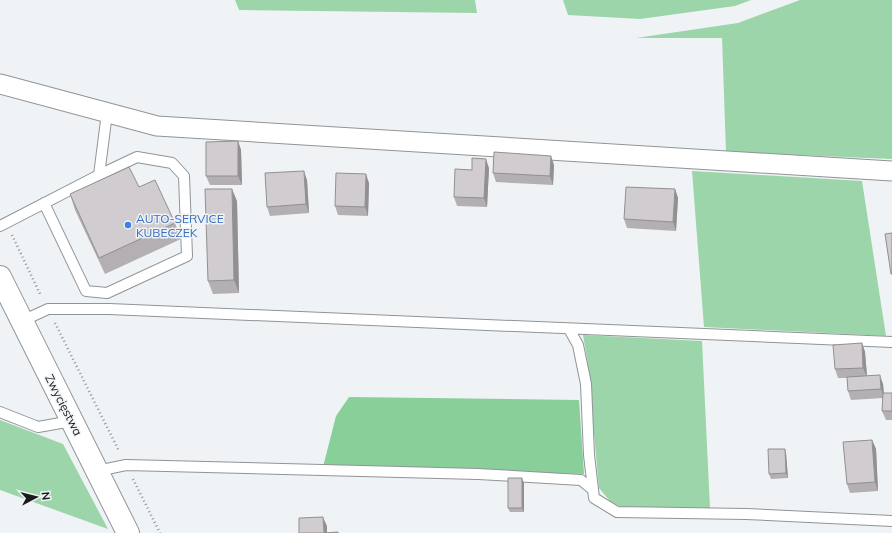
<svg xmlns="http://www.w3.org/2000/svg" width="892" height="533" viewBox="0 0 892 533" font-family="Mulish,sans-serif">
  <rect width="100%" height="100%" fill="#eff3f6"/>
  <!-- green -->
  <path fill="#9cd5a9" d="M235,0H475L477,13L239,10Z
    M563,0H751L735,6L640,19L568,15Z
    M800,0H892V159L726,152L722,38H636L738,23Z
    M692,171L862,181L886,336L704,327Z
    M583,335L702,341L710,508H623L610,501L599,488L587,358Z
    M0,420L63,444L108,529L0,490Z"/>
  <!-- forest -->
  <path fill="#89cf9a" d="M349,397L579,400L584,474L323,467L336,416Z"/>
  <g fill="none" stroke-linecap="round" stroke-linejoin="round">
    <defs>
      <path id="service" d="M44,203L86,291L107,293L187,256L184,176L172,163L137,157L99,175
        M0,226L99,175L107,113
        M22,321L48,309H109L892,342
        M569,329L578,345L586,384L589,455L594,498L617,512L746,514L892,521
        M0,412L38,427L72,421
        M97,471L126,465L478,474L581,480L593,490"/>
      <path id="minor" d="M0,84L157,126L892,171"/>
      <path id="secondary" d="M0,277L128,533"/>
    </defs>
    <!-- service casing -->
    <use href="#service" stroke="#919496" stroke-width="12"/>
    <!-- minor casing -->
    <use href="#minor" stroke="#919496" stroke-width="21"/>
    <!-- secondary casing -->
    <use href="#secondary" stroke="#919496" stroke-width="24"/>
    <!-- path -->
    <path stroke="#919395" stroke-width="2.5" stroke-dasharray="1 3" stroke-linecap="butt" d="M12,235L41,296
      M55,323L119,451
      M133,479L160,533"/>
    <!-- service -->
    <use href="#service" stroke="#fff" stroke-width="10"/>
    <!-- minor -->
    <use href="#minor" stroke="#fff" stroke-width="19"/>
    <!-- secondary -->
    <use href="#secondary" stroke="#fff" stroke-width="22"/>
  </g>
  <!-- wall -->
  <path fill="#b3afb2" d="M238,141L241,150L242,185H210L206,176Z
    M554,165L553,185L496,182L493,173Z
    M489,168L487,207L457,206L454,197L472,170Z
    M307,180L309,213L270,216L267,207Z
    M369,183L368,216L338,215L335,206Z
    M675,189L678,198L676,231L627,228L624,219Z
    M70,194L175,223L181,239L105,274L75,210Z
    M237,201L239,293L213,294L208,281Z
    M862,343L865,352L867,376L883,384L884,393H892V420H886L882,411L883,398L851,400L848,391L847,378H838L835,369Z
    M872,440L876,449L878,491L850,493L847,484Z
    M786,453L788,478L771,479L769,474Z
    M524,483V512H510L508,508Z"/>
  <!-- shaded-wall -->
  <path fill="#928f91" d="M238,141L241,150L242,185L238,176Z
    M551,156L554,165L553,185L550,176Z
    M486,159L489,168L487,207L484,198Z
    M304,171L307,180L309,213L306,204Z
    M366,174L369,183L368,216L365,207Z
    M232,189L237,201L239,293L234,280Z
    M675,189L678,198L676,231L673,222Z
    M862,343L865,352L867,377L863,368Z
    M880,375L883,384L884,398L881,389Z
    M872,440L876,449L878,491L875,482Z
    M785,449L786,453L788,478L786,473Z
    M522,478L524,483V512L522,508Z
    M323,517L327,526V533H324Z"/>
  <!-- building -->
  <path fill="#d0cccf" stroke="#928f91" d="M238,141V176H206V142Z
    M494,152L551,156L550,176L493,173Z
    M472,158L486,159L484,198L454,197L455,169L472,170Z
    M129,167L139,187L155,180L175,223L99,258L70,194Z
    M304,171L306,204L267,207L265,173Z
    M336,173L366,174L365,207L335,206Z
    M626,187L675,189L673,222L624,219Z
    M205,189H232L234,280L208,281Z
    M892,233V274H891L885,234Z
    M862,343L863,368L835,369L833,345Z
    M880,375L881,389L848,391L847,377Z
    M883,393H892V411H882Z
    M872,440L875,482L847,484L843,442Z
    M768,449H785L786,473L769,474Z
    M508,478H522V508H508Z
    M323,517L324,533L338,532V533H299V518Z"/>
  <!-- markers -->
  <circle fill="#3f7fe0" stroke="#eff3f6" stroke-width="1.5" cx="128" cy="225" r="4"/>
  <g text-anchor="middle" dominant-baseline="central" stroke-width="3" stroke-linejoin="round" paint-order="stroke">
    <!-- shop labels -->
    <g font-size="12" fill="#366cbe" stroke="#eff3f6" text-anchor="start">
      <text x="136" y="218">AUTO-SERVICE<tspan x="136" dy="14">KUBECZEK</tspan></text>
    </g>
    <!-- street labels -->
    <g font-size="12" fill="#191a1b" stroke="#eff3f6">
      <text transform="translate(64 405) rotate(63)">Zwycięstwa</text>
    </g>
  </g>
  <!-- north arrow -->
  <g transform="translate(36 497) rotate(83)" stroke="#eff3f6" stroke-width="3" paint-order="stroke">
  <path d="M0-3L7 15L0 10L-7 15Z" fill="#191a1b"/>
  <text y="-6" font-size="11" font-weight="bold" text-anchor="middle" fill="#191a1b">N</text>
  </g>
</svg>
